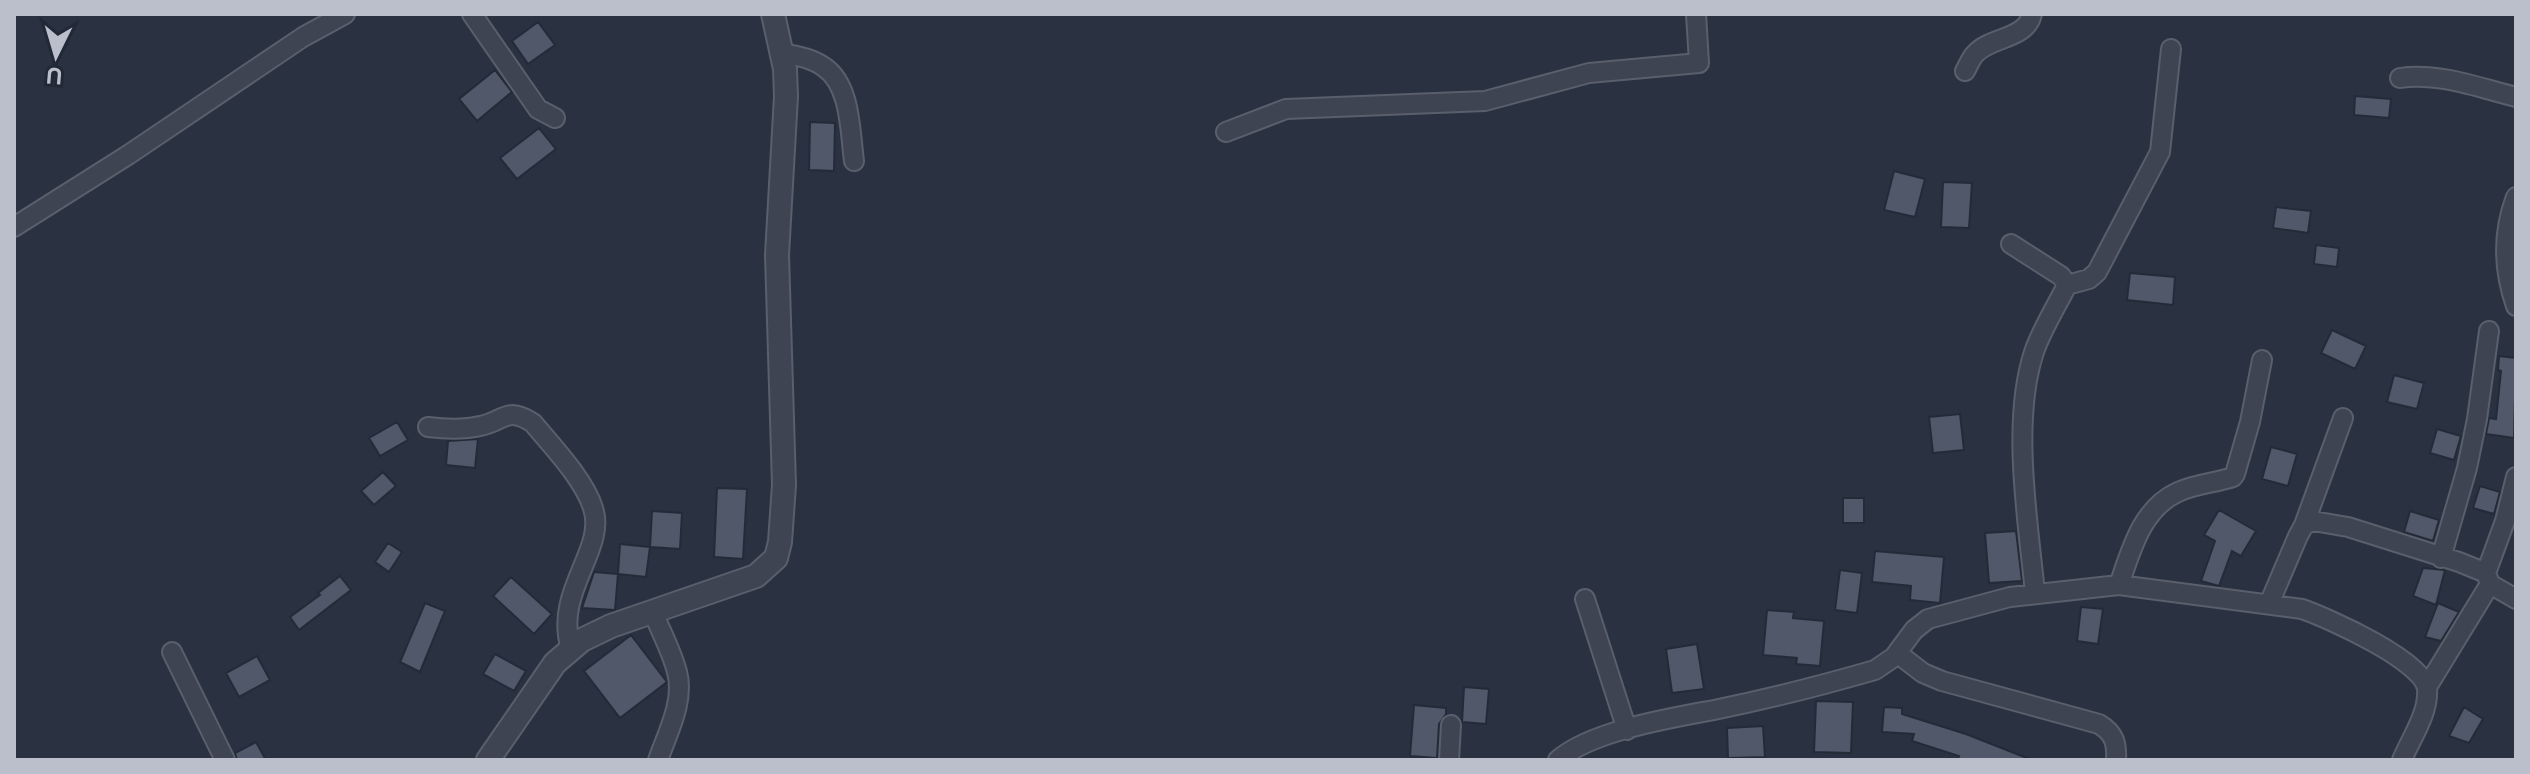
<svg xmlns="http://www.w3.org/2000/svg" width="2530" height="774" viewBox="0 0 2530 774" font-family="Inter,sans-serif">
  <rect width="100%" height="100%" fill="#2a3141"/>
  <!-- building -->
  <path fill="#505869" stroke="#242b38" stroke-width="2" d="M538,22L555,45L528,64L512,41Z
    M495,70L512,92L477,121L459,99Z
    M2355,96L2391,99L2389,118L2354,115Z
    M810,122L835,123L834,171L809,170Z
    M539,128L556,149L517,179L500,158Z
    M1894,171L1925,179L1915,217L1884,210Z
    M1943,182L1972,183L1969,228L1941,227Z
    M2276,207L2311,211L2308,233L2273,228Z
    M2316,245L2339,248L2337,267L2314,264Z
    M2130,273L2175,277L2173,305L2127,300Z
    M2332,330L2366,346L2355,369L2321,353Z
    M2499,356L2516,358L2514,438L2486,434L2489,418L2496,419L2501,371L2498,370Z
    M2394,375L2424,383L2417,409L2387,402Z
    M1960,414L1964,450L1933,453L1929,417Z
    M397,422L408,440L380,456L369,438Z
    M2437,429L2461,436L2454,460L2430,453Z
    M478,439L475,468L446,465L448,441Z
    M2271,447L2297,454L2288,486L2262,479Z
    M383,472L396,486L374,505L361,491Z
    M2480,486L2500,492L2494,514L2473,508Z
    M717,488L747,489L743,559L714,557Z
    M1843,498H1864V523H1843Z
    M2219,510L2256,531L2241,556L2232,551L2219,586L2201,581L2215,541L2204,535Z
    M652,511L682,513L680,549L650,547Z
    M2410,511L2439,520L2433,541L2404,532Z
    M2016,531L2022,581L1989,583L1985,533Z
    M388,543L402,552L389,572L375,562Z
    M620,544L650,547L646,577L618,574Z
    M1875,551L1944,557L1940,603L1910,600L1911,586L1872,582Z
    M2423,568L2445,570L2436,605L2413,596Z
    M1840,570L1862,573L1857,613L1835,610Z
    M594,572L618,574L615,610L582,608Z
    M340,576L351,590L299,630L290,617L320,595L318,593Z
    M511,577L552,614L534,634L493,596Z
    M425,603L445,611L420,672L400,662Z
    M2438,603L2459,612L2441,641L2425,637Z
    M2081,607L2103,609L2098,644L2077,641Z
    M1767,610L1794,612L1793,618L1824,621L1820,666L1796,664L1797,658L1763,655Z
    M631,635L667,682L620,718L584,671Z
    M1697,644L1704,689L1672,693L1666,649Z
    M495,654L526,671L514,691L483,674Z
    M257,656L270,680L239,697L226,673Z
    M1464,687L1489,689L1486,724L1462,722Z
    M1816,701L1853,702L1851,753L1814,752Z
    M1414,705L1446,708V714L1439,724L1437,758L1410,756Z
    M1884,707L1902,708V714L1966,734L2032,760H1957L1959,756L1912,741L1914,734L1882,732Z
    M2464,707L2483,719L2469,743L2449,736Z
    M1763,726L1765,757L1728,758L1727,728Z
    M256,742L266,760H237L235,753Z"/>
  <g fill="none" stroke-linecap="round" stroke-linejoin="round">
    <defs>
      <path id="minor" d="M472,14L538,109L555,118
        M782,53C797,56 812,58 824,67C851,85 850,132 854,161
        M1965,71C1968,66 1971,58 1975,54C1991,36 2026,40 2032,14
        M2400,78C2438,72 2480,88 2516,97
        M1226,132L1286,109L1485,101L1589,73L1699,63L1696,14
        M2516,197C2502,234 2503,269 2516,306
        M14,227L128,155L303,37L345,14
        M2011,244L2061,276L2067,285C2056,307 2042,329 2034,352C2011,422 2028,521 2035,593
        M2067,285L2089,279L2097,272L2160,152L2171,49
        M428,427C445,429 463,430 480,426C505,421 506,406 533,423C552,446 584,479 593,508C607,550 553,591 571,649
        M2304,525L2343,418
        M2441,558L2467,468L2477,419L2489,331
        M2486,573L2505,521L2516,477
        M2119,585C2131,551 2141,509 2178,492C2195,484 2215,483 2233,477L2235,474L2250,422L2262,360
        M1585,599L1627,730
        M2269,604L2298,536L2304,525L2313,521L2348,527L2459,562L2486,573L2490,584L2516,599
        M653,612C661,632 672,652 677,672C685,701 667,734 658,760
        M172,652L225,760
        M1897,653L1923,673L1942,681L2099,724C2114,733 2117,743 2116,760
        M2427,687L2490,584
        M1449,760L1451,725
        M1558,760C1591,731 1671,718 1714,710C1768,699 1823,685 1875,670L1894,657L1914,630L1928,619L2010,597L2119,585L2302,609C2328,618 2424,661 2427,689C2429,713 2411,738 2402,760"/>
      <path id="tertiary" d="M488,760L555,663L582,640L611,626L756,576L776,558L780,542L784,485L777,255L786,96L785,69L773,14"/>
    </defs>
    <!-- minor casing -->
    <use href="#minor" stroke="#595f6b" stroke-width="22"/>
    <!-- tertiary casing -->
    <use href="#tertiary" stroke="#595f6b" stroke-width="26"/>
    <!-- minor -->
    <use href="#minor" stroke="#3e4451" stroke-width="18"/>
    <!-- tertiary -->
    <use href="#tertiary" stroke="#3e4451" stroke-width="22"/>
  </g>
  <!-- border -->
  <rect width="2530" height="774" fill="none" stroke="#bbbfcb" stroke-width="32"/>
  <!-- north arrow -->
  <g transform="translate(56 56) rotate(185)" stroke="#222936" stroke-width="6" paint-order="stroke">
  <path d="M0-6L14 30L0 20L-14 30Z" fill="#bbbfcb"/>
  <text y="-12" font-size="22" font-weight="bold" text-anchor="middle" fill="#bbbfcb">U</text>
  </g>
</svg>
